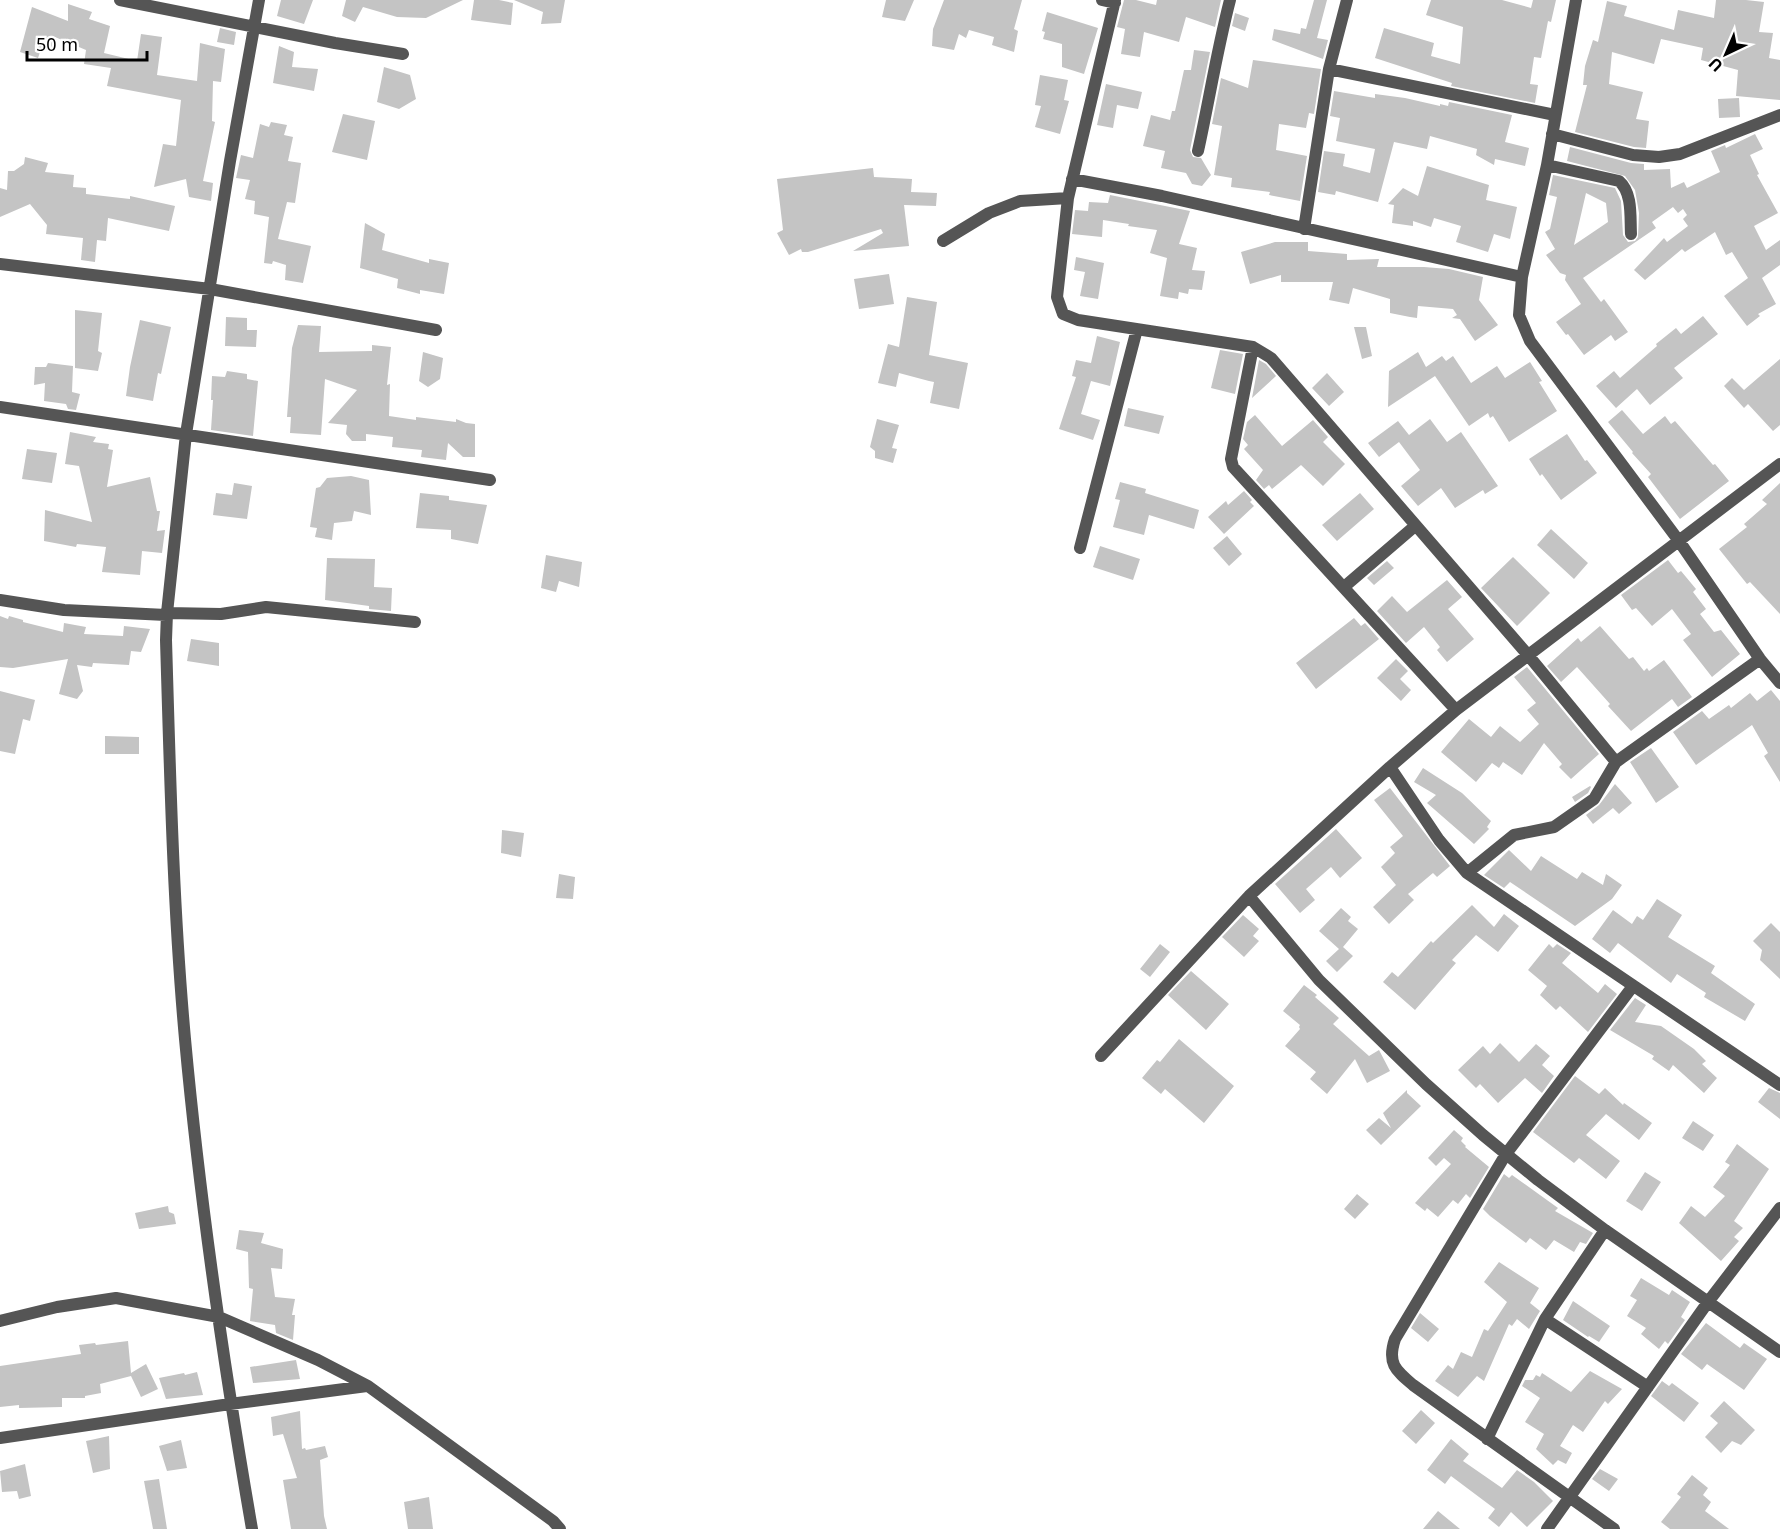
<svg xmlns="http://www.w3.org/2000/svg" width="1780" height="1529" viewBox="0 0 1780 1529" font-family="'Noto Sans',sans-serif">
  <rect width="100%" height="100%" fill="#fff"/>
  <!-- building -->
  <path fill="#c4c4c4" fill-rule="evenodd" d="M281,0H313L304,24L277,16Z
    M346,0H463L426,18L397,17L363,7L355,22L342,16Z
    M474,0H499L513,3L511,25L471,20Z
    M514,0H565L561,23L541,24L543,12Z
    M886,0H914L905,21L882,17Z
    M944,0H1022L1014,29L1018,31L1014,52L992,45L994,37L969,30L966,38L959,34L954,50L932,46L933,29Z
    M1124,0H1136L1156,5L1157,0H1221L1215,27L1186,17L1179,42L1144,32L1140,57L1121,54L1125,29L1117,27Z
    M1314,0H1327L1317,38L1328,40L1323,59L1272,40L1274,29L1300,34L1301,28L1306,29Z
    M1431,0H1502L1531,8L1533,0H1556L1551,22L1548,21L1541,58L1534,57L1530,84L1538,85L1535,103L1451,86L1452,83L1375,58L1384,28L1434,43L1431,56L1460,64L1463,27L1426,15Z
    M1716,0H1746L1764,2L1759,32L1773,33L1769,58L1780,60V100L1736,96L1738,70L1701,60L1703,48L1661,39L1654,64L1612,52L1609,84L1643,92L1636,119L1649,121L1646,148L1634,147L1575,132L1587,85H1583L1585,66L1593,40L1598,42L1607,1L1627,6L1624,16L1674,30L1678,10L1714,18Z
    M68,4L92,12L89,19L110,26L104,53L137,61L141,34L162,37L157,75L197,81L200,43L225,49L221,82L213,81L212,121L215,122L203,181L213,183L211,201L189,197L186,179L154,187L163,144L176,146L181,100L107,86L111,68L84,64L86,50L55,37L53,47L42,46L38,58L20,52L32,7L68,21Z
    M1047,12L1098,28L1084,74L1062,67V44L1043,39L1045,32L1042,31Z
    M1235,13L1249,18L1245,31L1232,26Z
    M220,28L236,32L234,45L217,42Z
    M279,46L294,52L292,67L318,69L314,91L273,83Z
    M1194,50L1210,52L1190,150L1193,157L1201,158L1211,175L1202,186L1192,184L1186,173L1161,168L1165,151L1143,146L1151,115L1170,120L1172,111H1175L1184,70H1191Z
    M1253,60L1321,69L1314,114L1309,113L1306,128L1279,124L1276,150L1307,156L1300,201L1269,195L1270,192L1231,187L1232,178L1214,175L1222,126L1212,124L1221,78L1248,88Z
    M384,67L410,75L416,99L399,109L377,102Z
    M1040,75L1068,80L1064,100L1069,101L1060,134L1035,127L1041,106L1035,105Z
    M1106,84L1142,92L1138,109L1117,105L1113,128L1097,125Z
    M1334,91L1375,98V94L1405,98L1440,106V104L1448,106L1449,102L1512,115L1505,142L1529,148L1525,166L1495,159L1494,165L1476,155L1477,149L1430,136L1427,149L1394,142L1378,202L1336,191L1335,195L1318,192L1324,151L1345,154L1343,166L1370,173L1375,149L1336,141L1340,118L1330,116Z
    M1739,98L1740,117L1719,118L1718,99Z
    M343,114L375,121L367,160L332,152Z
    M271,122L287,125L284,135L293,137L288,161L301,163L295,203L287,202L278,239L311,246L303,283L285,280L286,265L273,261L272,264L264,263L269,217L254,214L255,201L245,199L250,180L236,178L241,155L253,158L260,124L269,127Z
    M1755,134L1763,149L1750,155L1759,174L1757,175L1778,213L1754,226L1766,250L1780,240V265L1762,278L1776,304L1758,314L1760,316L1747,326L1724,296L1748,278L1732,252L1726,255L1715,232L1685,252L1682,249L1645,280L1634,270L1664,238L1667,242L1688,226L1683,219L1687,215L1683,209L1678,213L1673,207L1652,222L1656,228L1583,278L1601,302L1604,299L1628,332L1615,341L1611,335L1584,355L1568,334L1566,335L1556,322L1581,304L1565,280L1566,275L1560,273L1546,255L1555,249L1545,232L1550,229L1557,197L1549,195L1553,175L1615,188L1621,201L1623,235L1628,242L1635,241L1638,237L1639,213L1635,190L1625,176L1567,161L1570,147L1631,163L1644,164V170L1670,169L1671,188L1684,182L1687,188L1720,172L1711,151L1725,145L1726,148ZM1586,193L1606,203L1608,222L1574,245Z
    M25,157L48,163L45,172L74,175L73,187L86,188V194L130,199V196L175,206L169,231L108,218L106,241L97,240L95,262L81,260L83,238L46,234L47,225L30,204L0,217V188L7,190L8,171H14L24,164Z
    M1427,166L1489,185L1486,200L1517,207L1510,239L1494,234L1488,252L1456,242L1461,226L1434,218L1431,227L1413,221V226L1392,223L1394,205L1388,204L1403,188L1418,196Z
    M873,168L874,177L912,179L911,192L937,193L936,206L904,205L909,246L853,251L883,233L881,229L808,252H802L801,249L789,255L777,233L783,230L777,179Z
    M1110,195L1190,211L1179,244L1197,248L1192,270L1205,271L1202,290L1189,289L1188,294L1179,292L1178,299L1160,296L1167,258L1150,253L1157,230L1128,226L1129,224L1103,220L1102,237L1072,234L1075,210L1088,211L1089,202L1108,203Z
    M365,223L385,234L382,250L429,263V259L449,263L444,294L420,290V294L397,288L398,279L360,268Z
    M1275,242H1308V251L1347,254V260L1379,259L1377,267H1424L1449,269L1483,277L1479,300L1498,325L1475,341L1460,319L1452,318L1457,315L1453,309L1418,306L1417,318L1410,317L1390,313V299L1353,288L1349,304L1329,300L1333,282H1281V275L1250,284L1241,252Z
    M1076,257L1104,263L1098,299L1080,296L1085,272L1074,270Z
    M889,274L894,304L859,309L854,279Z
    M907,297L937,302L929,355L968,363L959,409L930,403L934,382L929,381L899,373L896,387L878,383L888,344L899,347Z
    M75,310L102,313L98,351L102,353L98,371L75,368Z
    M1703,316L1718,334L1674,368L1683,378L1650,405L1637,389L1616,408L1596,386L1614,371L1620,378L1657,346L1656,344L1676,328L1681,334Z
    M226,317L247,318V330H257L256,347L225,346Z
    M140,320L171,327L161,374L158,373L153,401L126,396L130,367Z
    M298,325L321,326L319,352L372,351V345L391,347L387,385L390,384L389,416L416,420V417L456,422V419L466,423L475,424V457H463L448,443L446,460L421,457L422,450L392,447L393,437L366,434V441H352L346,434L347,425L328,423L357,390L325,379L321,435L290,433L291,417H287L292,348Z
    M1354,327H1366L1372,356L1362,359Z
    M1097,336L1120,342L1110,386L1091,381L1081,414L1100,420L1093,440L1059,429L1076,377L1072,376L1076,360L1091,363Z
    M1220,350L1243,354L1235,394L1211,388Z
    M423,352L443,358L440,379L428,387L419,381Z
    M1418,352L1426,367L1442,356L1446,361L1453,356L1471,383L1497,366L1505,378L1530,362L1542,381L1539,382L1557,411L1509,442L1493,416L1490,418L1488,413L1469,426L1435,376L1388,407L1389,371Z
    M1780,359V425L1773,431L1748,404L1744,408L1724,386L1732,378L1744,390Z
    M1259,360L1266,364L1276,376L1252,398Z
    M48,363L73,366L72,392L80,394L76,410L68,409L66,404L44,401L45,383L34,385L35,367H46Z
    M227,371L247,374V379L258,381L253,436L211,430L213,400H211L212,376L225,377Z
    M1327,373L1344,392L1329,406L1312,388Z
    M1128,408L1164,416L1159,434L1124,426Z
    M1622,410L1643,434L1665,416L1671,424L1675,421L1713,465L1715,464L1729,481L1680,519L1648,477L1651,474L1632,453L1633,452L1608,422Z
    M1255,415L1282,446L1313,420L1328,437L1323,442L1345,464L1323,486L1301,465L1272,489L1269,485L1264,489L1256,480L1263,470L1244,449L1248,445L1243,439L1247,422Z
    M877,419L899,425L892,448L897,449L893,463L875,458V451L870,447Z
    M1430,419L1447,442L1461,432L1498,486L1485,494L1483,490L1455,508L1441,488L1418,506L1401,486L1420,470L1399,442L1379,457L1368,443L1398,421L1409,435Z
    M70,432L96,437L93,442L109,444L108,449L113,450L107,487L150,477L157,511H160L157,531L165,530L162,553L142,551L140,575L102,572L106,547L77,544L76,547L44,541L45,510L92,522L79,466L65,464Z
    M1567,434L1585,461L1587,460L1597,473L1561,500L1542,474L1540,476L1529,459Z
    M27,449L57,453L52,483L22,479Z
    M351,476L369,480L371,515L354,511L352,521L334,523L332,540L315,537L317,528L310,527L316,488L320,487L327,478Z
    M1120,482L1146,489L1145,493L1199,510L1194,529L1149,515L1144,535L1113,527L1120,500L1115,499Z
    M234,483L252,486L247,519L213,515L216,493L232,495Z
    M1780,483V614L1750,582L1747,584L1719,549L1747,527L1744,524L1767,504L1762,500Z
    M1244,491L1252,500L1250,502L1254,506L1224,534L1208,517L1226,501L1228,505Z
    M420,493L449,496V500L487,505L478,544L451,539V530L416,528Z
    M1360,493L1374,509L1337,541L1322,525Z
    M1551,529L1588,563L1574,579L1537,545Z
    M1227,536L1242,554L1229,566L1213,548Z
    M1100,546L1140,559L1133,580L1093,567Z
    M546,555L582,562L579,587L559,581L556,592L541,588Z
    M1513,557L1550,593L1517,626L1481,588Z
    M327,558L375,559L374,587L392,588L391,611L369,609V606L325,600Z
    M1668,560L1678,573L1681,571L1696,589L1693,592L1706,609L1700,614L1714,632L1721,630L1740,654L1712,677L1683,640L1691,634L1672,609L1652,626L1636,608L1632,610L1621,595Z
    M1387,561L1394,568L1374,585L1367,578Z
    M1447,580L1462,597L1448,609L1474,639L1447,662L1437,650L1440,647L1424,627L1406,643L1377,611L1392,596L1407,612Z
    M0,616L8,619L9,616L23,620V622L63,632L64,623L86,627L84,634L123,636L124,626L150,629L141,652L131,651L129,665L93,663L92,667L77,665L83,691L77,699L59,694L68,659L13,668L0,667Z
    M1354,618L1361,626L1365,623L1379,639L1316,689L1296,663Z
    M1600,626L1629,659L1633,657L1644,671L1647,668L1649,671L1664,660L1692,697L1678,707L1672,699L1631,731L1608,706L1610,704L1577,667L1561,682L1547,666L1578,638L1581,642Z
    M191,639L219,643V666L187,661Z
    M1396,659L1408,671L1400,679L1411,690L1401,701L1377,678Z
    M1527,667L1599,754L1571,779L1559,767L1562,764L1544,743L1522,775L1503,762L1499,768L1492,763L1476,782L1441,752L1469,719L1491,737L1500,726L1520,742L1539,724L1527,710L1536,703L1514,677Z
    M1771,690L1780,701V782L1764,756L1768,753L1752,725L1696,765L1673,732L1702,711L1709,719L1729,705L1731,708L1750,693L1757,701Z
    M0,691L35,700L30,721L23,719L15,754L0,751Z
    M105,736L139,737V754H105Z
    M1651,748L1679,787L1656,803L1630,762Z
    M1423,768L1462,793L1491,821L1487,827L1489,829L1474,844L1427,803L1436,795L1414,782Z
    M1615,784L1632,803L1619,814L1613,808L1593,824L1586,815L1599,805Z
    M1590,786L1591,787L1588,793L1575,802L1572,797Z
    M1390,788L1450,866L1437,877L1433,873L1408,894L1414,900L1389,924L1373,907L1396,885L1381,867L1395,853L1390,847L1403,836L1374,800Z
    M1336,829L1362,858L1340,878L1331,867L1306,889L1315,900L1300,913L1275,884Z
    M502,830L524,833L521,857L501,853Z
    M1509,850L1531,871L1541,856L1577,879L1582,872L1603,885L1606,874L1622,885L1612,899L1575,926L1510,882L1504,888L1484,875Z
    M559,874L575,877L573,899L556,898Z
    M1657,899L1682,915L1668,937L1715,966L1711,973L1755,1004L1745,1021L1704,997L1706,993L1677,974L1671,983L1618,943L1610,953L1592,939L1613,910L1632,924L1637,916L1643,920Z
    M1472,905L1494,927L1504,914L1519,926L1498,952L1476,935L1452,960L1456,963L1415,1010L1383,982L1392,972L1398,977L1431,941L1433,943Z
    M1341,908L1351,917L1348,921L1358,929L1343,947L1353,956L1337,972L1326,961L1339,949L1319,931Z
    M1243,915L1259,929L1253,936L1259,941L1244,957L1222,937Z
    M1771,923L1780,932V979L1760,960L1762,950L1753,941Z
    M1160,944L1170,952L1150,977L1140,969Z
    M1549,944L1553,948L1557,944L1571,953L1562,963L1598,993L1605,984L1617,994L1588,1032L1560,1006L1556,1010L1540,995L1547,986L1528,970Z
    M1191,971L1229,1004L1206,1030L1168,995Z
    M1304,985L1317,995L1315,997L1339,1018L1333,1024L1369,1056L1379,1050L1390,1071L1367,1083L1355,1059L1327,1094L1310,1079L1316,1072L1285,1046L1300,1029L1299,1027L1300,1025L1283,1011Z
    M1635,998L1646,1005L1635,1022L1661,1026L1694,1049L1706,1061L1702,1064L1717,1078L1704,1093L1673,1065L1669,1071L1652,1059L1654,1056L1610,1030Z
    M1179,1039L1234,1086L1204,1123L1165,1089L1161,1094L1142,1078L1157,1060L1160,1062Z
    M1500,1043L1519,1062L1536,1044L1550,1056L1542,1065L1554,1076L1542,1093L1525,1078L1498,1103L1480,1084L1476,1088L1458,1070L1483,1046L1490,1054Z
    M1575,1076L1599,1094L1605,1088L1623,1105L1624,1103L1652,1123L1639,1140L1606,1114L1586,1135L1620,1161L1606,1179L1579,1158L1574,1163L1533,1132Z
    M1769,1088L1780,1093V1119L1758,1102Z
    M1407,1090V1093L1421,1106L1381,1145L1366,1130L1379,1118L1391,1128L1383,1113Z
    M1693,1121L1714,1135L1703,1151L1682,1138Z
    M1454,1130L1463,1138L1461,1141L1466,1146L1465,1147L1489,1167L1470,1198L1466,1194L1458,1204L1453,1200L1438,1217L1427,1208L1425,1211L1415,1203L1451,1164L1444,1158L1436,1166L1428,1158Z
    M1737,1144L1769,1169L1734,1221L1743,1228L1734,1237L1739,1241L1721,1261L1679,1223L1691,1206L1705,1217L1725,1196L1713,1187L1730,1165L1725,1162Z
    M1645,1172L1661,1182L1642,1211L1626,1201Z
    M1504,1174L1509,1178L1512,1175L1558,1208L1555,1211L1593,1233L1586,1244L1580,1242L1574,1252L1554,1240L1546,1250L1530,1238L1526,1243L1490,1216L1483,1209Z
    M1357,1194L1369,1204L1355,1219L1344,1209Z
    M168,1206L169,1212L174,1214L176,1224L139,1229L135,1213Z
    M239,1230L264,1233L261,1243L283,1249L282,1269L271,1268L275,1297L295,1299L292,1315H295L293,1340L276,1333L275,1325L250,1321L253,1289L249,1288L248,1252L236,1249Z
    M1499,1262L1539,1288L1530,1303L1540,1311L1529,1329L1517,1319L1512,1326L1509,1324L1484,1381L1477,1376L1458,1397L1435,1381L1448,1365L1453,1369L1461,1352L1472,1357L1484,1329L1488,1331L1507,1302L1484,1282Z
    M1641,1278L1669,1295L1672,1290L1690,1302L1681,1317L1685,1320L1668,1344L1665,1341L1659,1349L1641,1334L1646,1328L1627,1316L1637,1300L1630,1296Z
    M1573,1301L1610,1326L1599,1342L1589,1336L1588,1337L1563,1320Z
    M1420,1313L1439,1329L1428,1342L1411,1328Z
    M1706,1323L1740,1348L1744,1343L1767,1359L1744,1390L1707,1364L1702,1370L1681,1354Z
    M128,1341L131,1373L146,1364L158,1389L141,1397L131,1376L100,1384L101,1393L85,1396V1398H62V1407L19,1408V1405L0,1407V1366L81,1354L79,1345L95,1343L96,1345Z
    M296,1360L300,1379L253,1383L250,1367Z
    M1590,1371L1622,1389L1608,1404L1605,1401L1583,1432L1573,1425L1560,1446L1572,1453L1566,1464L1558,1460L1553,1465L1536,1449L1544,1434L1525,1422L1540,1398L1522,1386L1525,1380H1533L1536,1375L1540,1377L1542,1373L1571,1392Z
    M197,1372L203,1395L166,1399L159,1378L184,1373L185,1375Z
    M1662,1381L1669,1386L1672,1383L1699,1403L1684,1422L1651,1396Z
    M1724,1401L1755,1430L1741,1445L1732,1441L1721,1453L1705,1437L1718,1423L1710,1416Z
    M1421,1410L1435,1423L1416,1444L1402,1431Z
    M300,1411L302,1449L305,1448L306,1450L325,1446L328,1457L320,1460L324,1516L327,1529H291L283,1480L297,1478L283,1434L273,1436L271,1417Z
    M109,1436L110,1469L93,1473L86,1441Z
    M1451,1439L1469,1454L1463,1461L1502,1488L1517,1470L1534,1482L1553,1501L1527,1527L1511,1512L1499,1527L1488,1518L1495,1509L1451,1476L1445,1484L1427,1470Z
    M181,1440L187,1468L167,1471L159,1446Z
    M25,1464L31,1496L19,1499L17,1491L2,1492L0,1471Z
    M1600,1469L1618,1479L1609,1491L1592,1479Z
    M1692,1475L1708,1488L1703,1495L1711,1502L1705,1511L1729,1529H1670L1661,1522L1681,1497L1677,1494Z
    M159,1479L167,1529H153L144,1481Z
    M429,1497L433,1529H408L404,1502Z
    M1438,1511L1460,1529H1423Z"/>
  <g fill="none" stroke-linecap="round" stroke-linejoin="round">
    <!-- minor -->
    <path stroke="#555" stroke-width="12" d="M120,0L335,43L403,54
      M1102,0L1115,3
      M1115,0L1068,198L1057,297L1063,314L1078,320L1253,347L1271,358L1528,655L1616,762
      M1576,0L1547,165L1522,277L1519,315L1530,341L1679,541L1760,659L1780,683
      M1329,69L1555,115
      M1552,134L1633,155L1659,157L1680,154L1780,115
      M1198,151C1209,101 1217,50 1230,0
      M1547,165L1619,181C1633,193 1630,218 1631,234
      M1072,179L1162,196L1522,277
      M1304,229L1329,69L1347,0
      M943,241L989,213L1020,201L1068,198
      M0,264L210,289L436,330
      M1253,347L1231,459L1233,467L1456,710
      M0,407L490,480
      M1080,548L1137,329
      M1344,587L1415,526
      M0,600L64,610L166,615
      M167,613L221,614L266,607L415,622
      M1390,767L1439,840L1467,873L1780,1085
      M1467,873L1514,835L1554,827L1594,799L1616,762L1760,659
      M1249,896L1319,980L1426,1084L1483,1135L1538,1180L1605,1230L1780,1352
      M1101,1056L1249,896L1390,767L1456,710L1780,464
      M1605,1230L1545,1319L1648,1387
      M0,1321L57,1307L116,1298L219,1317L318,1360L368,1386L553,1521L560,1529
      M0,1438L230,1404L367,1386
      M1487,1439L1545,1319
      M252,1529C224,1367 200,1203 185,1039C173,906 170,773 166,640L167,613L186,434L230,161L259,0
      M1547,1529L1708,1302L1780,1208
      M1614,1529L1413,1385C1395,1370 1387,1363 1395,1339L1506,1154L1633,986"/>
  </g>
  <!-- north arrow -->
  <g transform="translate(1726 54) rotate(224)" stroke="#ffffff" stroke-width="4.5" paint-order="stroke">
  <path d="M0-4.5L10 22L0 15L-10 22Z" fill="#000000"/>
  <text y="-9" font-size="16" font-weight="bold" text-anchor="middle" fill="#000000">U</text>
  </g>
  <!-- scale -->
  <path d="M27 51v9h120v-9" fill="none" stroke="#000000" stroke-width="3"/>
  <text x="36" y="51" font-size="18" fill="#000000" stroke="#ffffff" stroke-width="4.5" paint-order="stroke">50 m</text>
</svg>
